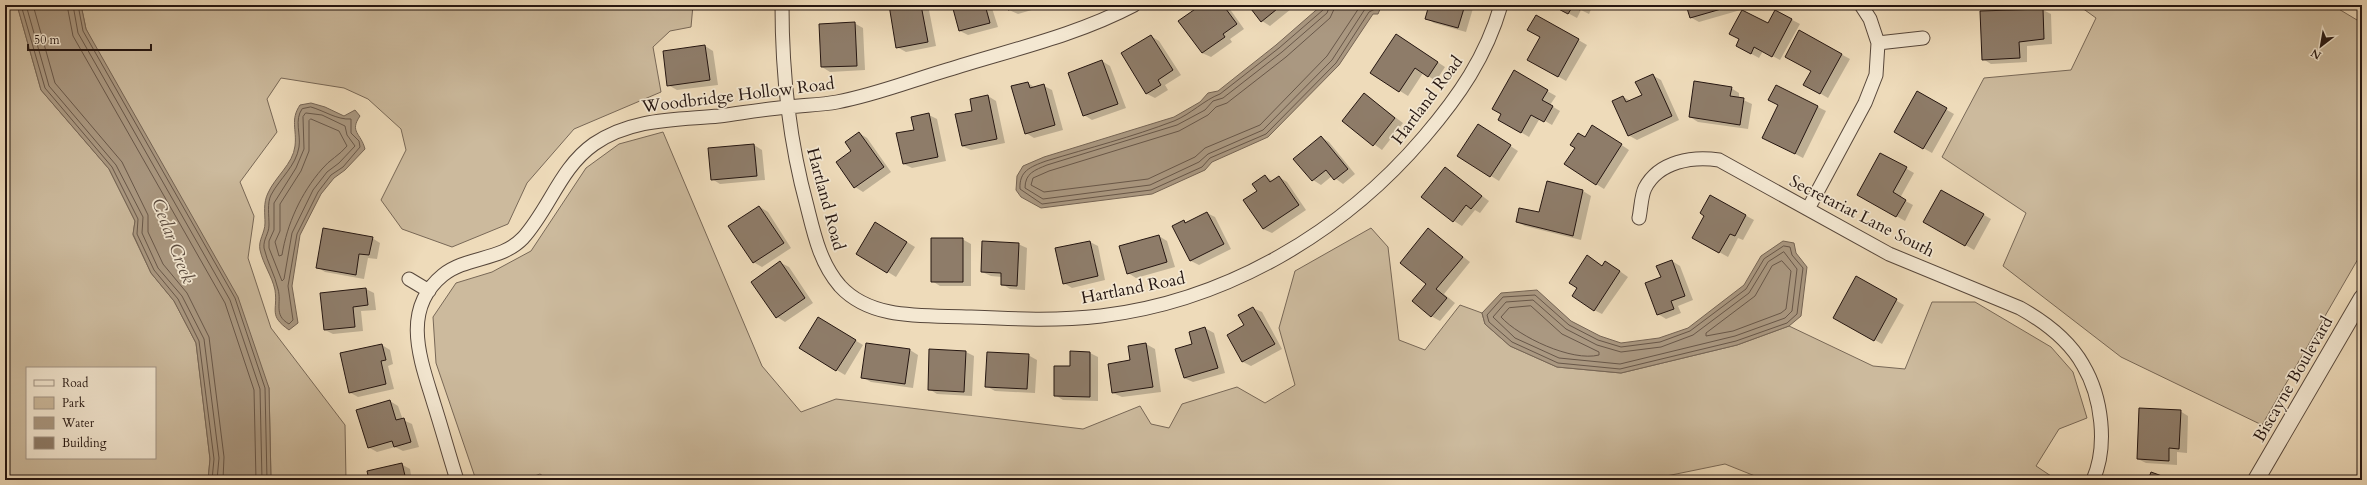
<svg xmlns="http://www.w3.org/2000/svg" width="2367" height="485" viewBox="0 0 2367 485" font-family="Cardo,serif">
  <rect width="100%" height="100%" fill="#eedbba"/>
  <filter id="stains"><feTurbulence type="fractalNoise" baseFrequency=".005" numOctaves="4"/><feColorMatrix values="0 0 0 0 .2 0 0 0 0 .09 0 0 0 0 .02 0 0 0 .5 -.17"/></filter>
  <radialGradient id="worn" r=".72"><stop offset=".6" stop-color="#630" stop-opacity="0"/><stop offset="1" stop-color="#630" stop-opacity=".3"/></radialGradient>
  <!-- green -->
  <path fill="#ccba9d" stroke="#786857" fill-rule="evenodd" d="M5,5H17L41,90L109,169L135,221L133,235L151,273L174,301L196,343L210,459L208,480H5ZM27,368H155V458H27Z
    M81,5H693L691,27L670,31L653,47L661,92L574,129L527,183L508,224L452,247L402,229L381,200L406,150L401,129L368,99L344,88L281,78L267,99L277,132L240,182L254,216L248,258L271,328L345,425L346,480H271L269,388L86,29Z
    M2078,5H2332L2362,23V252L2262,425L2121,357L2003,266L2026,213L1942,157L1984,78L2071,70L2096,18Z
    M663,132L762,366L801,412L836,399L1083,429L1140,406L1151,424L1169,428L1182,404L1237,387L1265,403L1295,385L1279,328L1295,271L1371,228L1388,247L1399,340L1425,350L1460,305L1482,313L1485,324L1510,346L1557,367L1621,373L1737,345L1789,326L1873,366L1905,369L1932,302H1975L2051,347L2073,372L2087,418L2059,429L2036,466L2057,480H1765L1725,464L1647,480H549L540,474L524,480H476L436,363L433,317L456,283L492,272L531,251L586,168L619,144Z"/>
  <!-- water -->
  <path fill="#aa9881" stroke="#756454" d="M17,5H81L86,29L238,297L269,388L271,480H208L210,459L196,343L174,301L151,273L133,234L135,221L109,169L41,90Z
    M1322,5L1381,7L1378,14H1373L1339,65L1268,137L1212,162L1205,170L1152,194L1041,208L1021,197L1016,190L1017,176L1023,166L1044,157L1174,117L1200,102L1208,93L1218,91L1276,45Z
    M311,103L325,107L344,116L355,110L360,116C349,132 361,133 365,149L345,170L334,178L321,194L300,235L292,286L298,323L289,330C268,315 278,311 275,290C272,276 263,264 260,250C258,240 265,233 265,223C265,214 263,203 268,193C275,177 293,164 295,146C297,129 290,120 300,105Z
    M1783,241L1794,243L1796,253L1807,267L1801,316L1789,326L1737,345L1621,373L1557,367L1510,346L1485,324L1482,313L1501,293L1537,290L1571,321L1600,336L1621,343L1659,338L1688,328L1744,285L1761,256Z"/>
  <!-- shadow -->
  <path fill="#0003" d="M890,5H928L936,46L906,52L897,47Z
    M953,5H991L998,27L968,35L960,31Z
    M1008,5H1062L1046,10L1042,7L1018,14L1009,10Z
    M1203,5H1227L1244,29L1230,39L1232,42L1211,57L1202,53Z
    M1249,5H1296L1270,26L1262,21Z
    M1430,5H1474L1466,32L1434,23L1426,18Z
    M1553,5H1593L1589,14L1581,10L1577,18Z
    M1687,5H1742L1744,9L1699,22L1690,17Z
    M2043,10L2051,14L2052,44L2027,46V62L1991,64L1983,59Z
    M1775,11L1800,24L1780,60L1763,51L1759,58L1737,46L1740,39L1768,25Z
    M1537,16L1587,45L1566,81L1528,59L1541,37Z
    M854,23L863,28L865,70L830,72L822,67Z
    M1799,31L1850,59L1828,98L1804,84L1812,71Z
    M1151,36L1159,41L1181,75L1165,85L1168,90L1155,98L1147,94L1122,54Z
    M1404,40L1445,67L1436,81L1423,73L1408,96L1371,73Z
    M705,46L713,51L718,85L677,90L668,85Z
    M1102,61L1110,66L1126,108L1092,120L1084,115Z
    M1514,72L1556,96L1550,105L1560,111L1552,125L1540,118L1529,137L1499,119Z
    M1652,75L1661,80L1679,120L1637,140L1628,135L1623,97L1631,101L1643,96Z
    M1028,83L1036,88L1044,86L1052,90L1063,130L1034,138L1026,133Z
    M1776,86L1826,111L1803,158L1770,141L1779,105Z
    M1731,88L1739,93V98L1752,104L1748,129L1698,122L1690,117Z
    M1917,93L1954,114L1932,153L1895,132Z
    M1364,94L1403,123L1382,150L1343,121Z
    M988,96L996,101L1005,143L971,150L962,146L973,112Z
    M929,115L937,119L946,161L912,168L904,164L915,131Z
    M1486,130L1518,151L1499,181L1459,156Z
    M1601,131L1629,150L1604,189L1596,184L1585,138Z
    M859,133L867,138L891,172L863,192L855,187L853,151Z
    M1321,137L1329,142L1355,174L1343,184L1332,176L1321,185L1313,180Z
    M754,145L762,150L765,180L720,184L712,179Z
    M1881,154L1914,173L1900,198L1913,205L1905,221L1858,194Z
    M1445,168L1489,201L1480,213L1475,210L1462,226L1454,221Z
    M1265,176L1273,181L1279,177L1287,182L1306,210L1272,233L1263,229L1245,201L1259,191Z
    M1547,183L1583,191L1591,196L1581,240L1525,226L1517,222L1540,214Z
    M1942,191L1991,219L1974,250L1924,221Z
    M1710,196L1754,220L1743,240L1738,238L1728,257L1694,238L1706,215Z
    M760,207L768,212L791,248L762,267L753,262Z
    M1207,213L1215,217L1231,249L1199,265L1191,261L1184,221L1187,223Z
    M884,228L915,247L896,277L857,253Z
    M1429,230L1470,262L1444,294L1455,303L1440,321L1431,316L1427,284Z
    M1159,236L1167,241L1175,267L1136,278L1128,273Z
    M372,238L380,243L377,259L368,258L364,279L325,272L317,267Z
    M962,239L971,244V286H940L932,281Z
    M1090,242L1098,246L1105,280L1072,288L1064,283Z
    M1018,244L1027,248L1025,290L1010,289L1002,284V277L991,276L982,272Z
    M1595,261L1603,267H1614L1628,277L1602,314L1594,310Z
    M1672,261L1680,266L1693,300L1678,306L1681,313L1666,319L1658,314L1662,278Z
    M781,263L789,267L813,303L785,322L777,317Z
    M1857,278L1904,305L1882,344L1834,317Z
    M366,289L374,293L376,310L361,311L363,331L333,334L325,330L321,293Z
    M1253,308L1262,312L1282,349L1251,366L1243,362L1228,335L1245,326L1239,316Z
    M818,318L863,345L845,375L800,348Z
    M1205,328L1214,333L1225,373L1193,382L1184,378L1194,345Z
    M1146,344L1155,349L1161,392L1122,397L1113,393L1132,361L1129,347Z
    M382,345L390,350L393,364L388,366L394,389L358,397L349,392Z
    M910,350L918,355L913,388L871,382L862,377Z
    M966,352L974,356L972,396L937,394L929,389Z
    M1071,352L1090,353L1098,357V401L1063,400L1055,395L1071,367Z
    M1028,355L1037,360L1035,393L995,391L986,386Z
    M390,401L398,406L403,420L412,424L419,447L403,451L395,447L377,452L368,447Z
    M2180,411L2188,416L2187,453L2177,452V465L2146,463L2138,459Z
    M401,464L410,469L412,480H370Z"/>
  <g fill="none" stroke-linecap="round" stroke-linejoin="round">
    <!-- shore -->
    <path stroke="#685749" stroke-width="1" d="M21,5L45,88L112,167L138,219L137,234L154,270L178,299L199,341L214,459L212,480
      M26,5L49,86L116,165L143,217L142,233L158,268L182,296L204,339L219,458L217,480
      M33,5L55,83L122,162L148,215V232L163,264L187,293L209,337L224,457L223,480
      M67,5L73,36L225,303L254,390L256,480
      M73,5L78,33L230,300L260,389L262,480
      M78,5L83,31L235,298L265,388L267,480
      M1325,5L1323,10L1279,48L1220,94C1204,100 1191,114 1174,121C1132,137 1089,148 1046,161C1030,167 1019,171 1020,189L1042,204L1151,190L1202,167L1210,158L1266,134L1336,63L1369,12L1375,9L1377,5
      M1330,5L1327,13L1282,52L1223,98L1213,101L1205,110L1177,125L1047,165C1035,170 1025,173 1025,188L1043,199L1150,185L1199,162L1208,154L1263,130L1332,60L1365,9L1371,5
      M1336,5L1330,18L1286,57L1227,103L1216,107L1208,115L1179,131L1049,171L1033,178L1031,185L1044,192L1148,179L1195,157L1205,148L1260,125L1327,56L1361,5
      M311,107C325,111 337,120 351,119V133L359,141L360,147L343,167L331,175L318,192L297,234L288,286L293,320L289,324C273,315 282,303 278,289C275,275 267,262 264,248C263,239 269,234 269,225C269,215 267,203 271,195C280,178 296,166 299,147C301,134 294,120 302,109Z
      M306,113L322,115L345,126L347,135L355,146L339,163L327,172L313,190L292,233L284,279L282,281L269,248V241L274,230V203L296,168L304,149L303,117Z
      M311,119L339,131L347,146C340,155 329,160 322,169C301,193 287,224 282,255L279,256L275,242L280,231V204L301,171L309,151V121Z
      M1784,246L1790,247L1792,255L1803,268L1797,314L1787,323L1736,341L1620,369L1558,363L1512,342L1489,322L1487,315L1503,297L1535,295L1569,325L1598,340L1621,347L1660,342L1690,331L1746,289L1764,259Z
      M1784,252L1797,269L1792,311L1785,318L1735,336L1620,364L1559,358L1515,338L1493,317L1506,302L1533,300L1566,329L1597,345L1621,352L1661,347L1693,335L1749,293L1768,262Z
      M1782,261L1791,271L1786,309L1781,313L1733,331L1706,336V333L1755,296L1772,266Z
      M1531,306L1562,334L1599,352V355C1572,362 1519,337 1501,317L1509,308Z"/>
  </g>
  <!-- building -->
  <path fill="#8e7c69" stroke="#251611" d="M889,5H921L928,42L896,48Z
    M952,5H985L990,23L959,31Z
    M1007,5H1028L1008,10Z
    M1201,5H1223L1237,24L1223,34L1225,37L1202,53L1178,21Z
    M1248,5H1282L1261,22Z
    M1429,5H1465L1458,28L1425,19Z
    M1551,5H1583L1580,10L1573,6L1568,14Z
    M1686,5H1735L1690,18Z
    M2043,9L2044,39L2019,42L2020,58L1982,60L1980,11Z
    M1742,10L1768,23L1775,10L1792,19L1772,57L1754,47L1751,54L1736,46L1739,39L1729,34Z
    M1536,15L1579,39L1558,77L1527,60L1540,37L1527,30Z
    M855,22L857,66L821,67L819,24Z
    M1799,30L1842,54L1820,94L1803,85L1811,71L1785,57Z
    M1396,34L1438,62L1428,77L1415,68L1399,92L1370,73Z
    M1151,35L1173,70L1158,80L1161,85L1146,94L1121,53Z
    M705,45L710,80L667,86L663,51Z
    M1102,60L1118,104L1083,116L1068,73Z
    M1514,70L1548,90L1542,100L1553,106L1544,122L1531,115L1521,133L1498,120L1501,114L1492,109Z
    M1653,74L1672,116L1628,136L1612,101L1623,96L1626,102L1642,95L1635,82Z
    M1694,81L1732,87L1730,96L1744,98L1740,125L1689,117Z
    M1028,82L1030,88L1044,84L1055,125L1025,134L1011,86Z
    M1776,85L1818,106L1795,154L1762,138L1778,105L1768,100Z
    M1917,91L1947,108L1923,149L1894,132Z
    M1364,93L1395,118L1373,146L1342,121Z
    M988,95L997,139L962,146L955,114L972,111L970,99Z
    M929,113L938,157L903,164L896,133L914,130L911,117Z
    M1478,124L1511,145L1490,177L1457,156Z
    M1592,125L1622,144L1596,185L1564,164L1575,148L1570,145L1578,133L1585,137Z
    M859,132L884,167L854,188L836,162L851,151L845,142Z
    M1321,136L1348,169L1334,180L1326,170L1312,181L1293,159Z
    M754,144L757,176L711,180L708,148Z
    M1880,153L1907,167L1893,192L1906,200L1896,217L1857,195Z
    M1445,167L1482,196L1471,209L1466,205L1453,222L1421,197Z
    M1265,175L1270,182L1279,176L1299,205L1263,229L1243,200L1257,191L1252,184Z
    M1547,181L1583,190L1573,236L1516,222L1519,208L1539,212Z
    M1941,190L1984,214L1965,246L1923,222Z
    M1710,195L1746,215L1735,236L1730,234L1719,253L1692,238L1704,216L1700,213Z
    M759,206L784,243L753,263L728,226Z
    M1207,212L1224,244L1190,261L1172,226L1184,220L1185,223Z
    M875,222L907,242L887,273L856,254Z
    M323,228L373,237L369,255L359,254L356,275L316,268Z
    M1428,228L1463,257L1436,289L1447,298L1431,317L1412,301L1426,284L1400,263Z
    M1159,235L1167,262L1127,274L1119,246Z
    M931,238H963V282H931Z
    M982,241L1019,243L1017,286L1001,285V273L981,272Z
    M1090,241L1098,276L1063,284L1055,248Z
    M1587,255L1602,266L1605,261L1620,271L1594,311L1572,296L1577,288L1569,283Z
    M1672,260L1685,296L1671,301L1674,309L1657,315L1645,283L1661,277L1656,266Z
    M780,261L805,298L776,318L751,282Z
    M1856,276L1897,299L1874,341L1833,318Z
    M366,288L368,305L353,307L355,327L324,330L320,293Z
    M1253,307L1275,344L1242,362L1227,335L1244,325L1238,315Z
    M818,317L856,340L836,371L799,348Z
    M1205,327L1218,368L1184,378L1175,349L1192,344L1189,332Z
    M866,343L910,349L905,384L861,378Z
    M1146,343L1153,387L1112,393L1108,364L1130,360L1128,346Z
    M382,344L386,360L381,361L386,384L349,393L340,353Z
    M929,349L966,351L964,392L928,390Z
    M1070,351L1090,352V397L1054,396V366H1070Z
    M987,352L1029,354L1027,389L985,387Z
    M390,400L396,420L404,418L411,442L394,447L392,441L368,448L356,410Z
    M2139,408L2181,410L2179,449L2169,448V461L2137,459Z
    M402,463L406,480H369L367,471Z
    M2151,472L2173,480H2148Z"/>
  <g fill="none" stroke-linecap="round" stroke-linejoin="round">
    <defs>
      <path id="minor" d="M782,5C782,73 789,140 807,206C814,234 820,263 840,286C872,321 926,315 970,317C1014,319 1057,321 1101,316C1227,301 1343,232 1424,137C1459,96 1486,57 1501,5
        M1878,43L1923,38
        M1808,209L1865,103L1876,75L1878,43L1870,19L1861,5
        M1639,218C1641,209 1641,196 1645,188C1659,161 1693,156 1719,160L1889,254L2020,308C2045,322 2069,340 2083,365C2102,397 2108,446 2093,480
        M409,279L429,291
        M457,480C449,455 442,429 434,404C421,361 400,310 443,275C467,256 501,261 523,238C550,208 560,168 594,144C632,118 676,120 719,116C742,113 765,109 788,107C804,105 821,105 837,102C875,95 910,81 947,70C1010,50 1075,36 1134,5"/>
      <path id="tertiary" d="M2256,480L2362,298"/>
    </defs>
    <!-- minor casing -->
    <use href="#minor" stroke="#57473b" stroke-width="15"/>
    <!-- tertiary casing -->
    <use href="#tertiary" stroke="#57473b" stroke-width="18"/>
    <!-- minor -->
    <use href="#minor" stroke="#f4e8d2" stroke-width="13"/>
    <!-- tertiary -->
    <use href="#tertiary" stroke="#f4e8d2" stroke-width="16"/>
  </g>
  <g text-anchor="middle" dominant-baseline="central" stroke-width="3.5" stroke-linejoin="round" paint-order="stroke">
    <!-- street labels -->
    <g font-size="17" fill="#251611" stroke="#f4e8d2">
      <text transform="translate(738 95) rotate(-7)">Woodbridge Hollow Road</text>
      <text transform="translate(1427 100) rotate(-53)">Hartland Road</text>
      <text transform="translate(826 199) rotate(75)">Hartland Road</text>
      <text transform="translate(1862 216) rotate(27)">Secretariat Lane South</text>
      <text transform="translate(1133 288) rotate(-11)">Hartland Road</text>
      <text transform="translate(2293 379) rotate(-60)">Biscayne Boulevard</text>
    </g>
    <!-- water labels -->
    <g font-size="18" font-style="italic" fill="#5a4a3e" stroke="#f4e8d2">
      <text transform="translate(173 241) rotate(69)">Cedar Creek</text>
    </g>
  </g>
  <!-- margin -->
  <rect width="2367" height="485" fill="none" stroke="#eedbba" stroke-width="20"/>
  <rect x="6" y="6" width="2355" height="473" fill="none" stroke="#251611" stroke-width="2"/>
  <rect x="10" y="10" width="2347" height="465" fill="none" stroke="#251611"/>
  <!-- legend -->
  <rect x="26" y="367" width="130" height="92" fill="#f4e8d2" stroke="#a19485"/>
  <rect x="34" y="380" width="20" height="6" fill="#f4e8d2" stroke="#a19485"/>
  <text x="62" y="387" font-size="12" fill="#251611">Road</text>
  <rect x="34" y="397" width="20" height="12" fill="#ccba9d" stroke="#a19485"/>
  <text x="62" y="407" font-size="12" fill="#251611">Park</text>
  <rect x="34" y="417" width="20" height="12" fill="#aa9881" stroke="#a19485"/>
  <text x="62" y="427" font-size="12" fill="#251611">Water</text>
  <rect x="34" y="437" width="20" height="12" fill="#8e7c69" stroke="#a19485"/>
  <text x="62" y="447" font-size="12" fill="#251611">Building</text>
  <!-- north arrow -->
  <g transform="translate(2321 46) rotate(211)" stroke="#f4e8d2" stroke-width="3" paint-order="stroke">
  <path d="M0-3L7 15L0 10L-7 15Z" fill="#251611"/>
  <text y="-6" font-size="11" font-weight="bold" text-anchor="middle" fill="#251611">N</text>
  </g>
  <!-- scale -->
  <path d="M28 44v6h123v-6" fill="none" stroke="#251611" stroke-width="2"/>
  <text x="34" y="44" font-size="12" fill="#251611" stroke="#f4e8d2" stroke-width="3" paint-order="stroke">50 m</text>
  <rect width="100%" height="100%" filter="url(#stains)"/>
  <rect width="100%" height="100%" fill="url(#worn)"/>
</svg>
